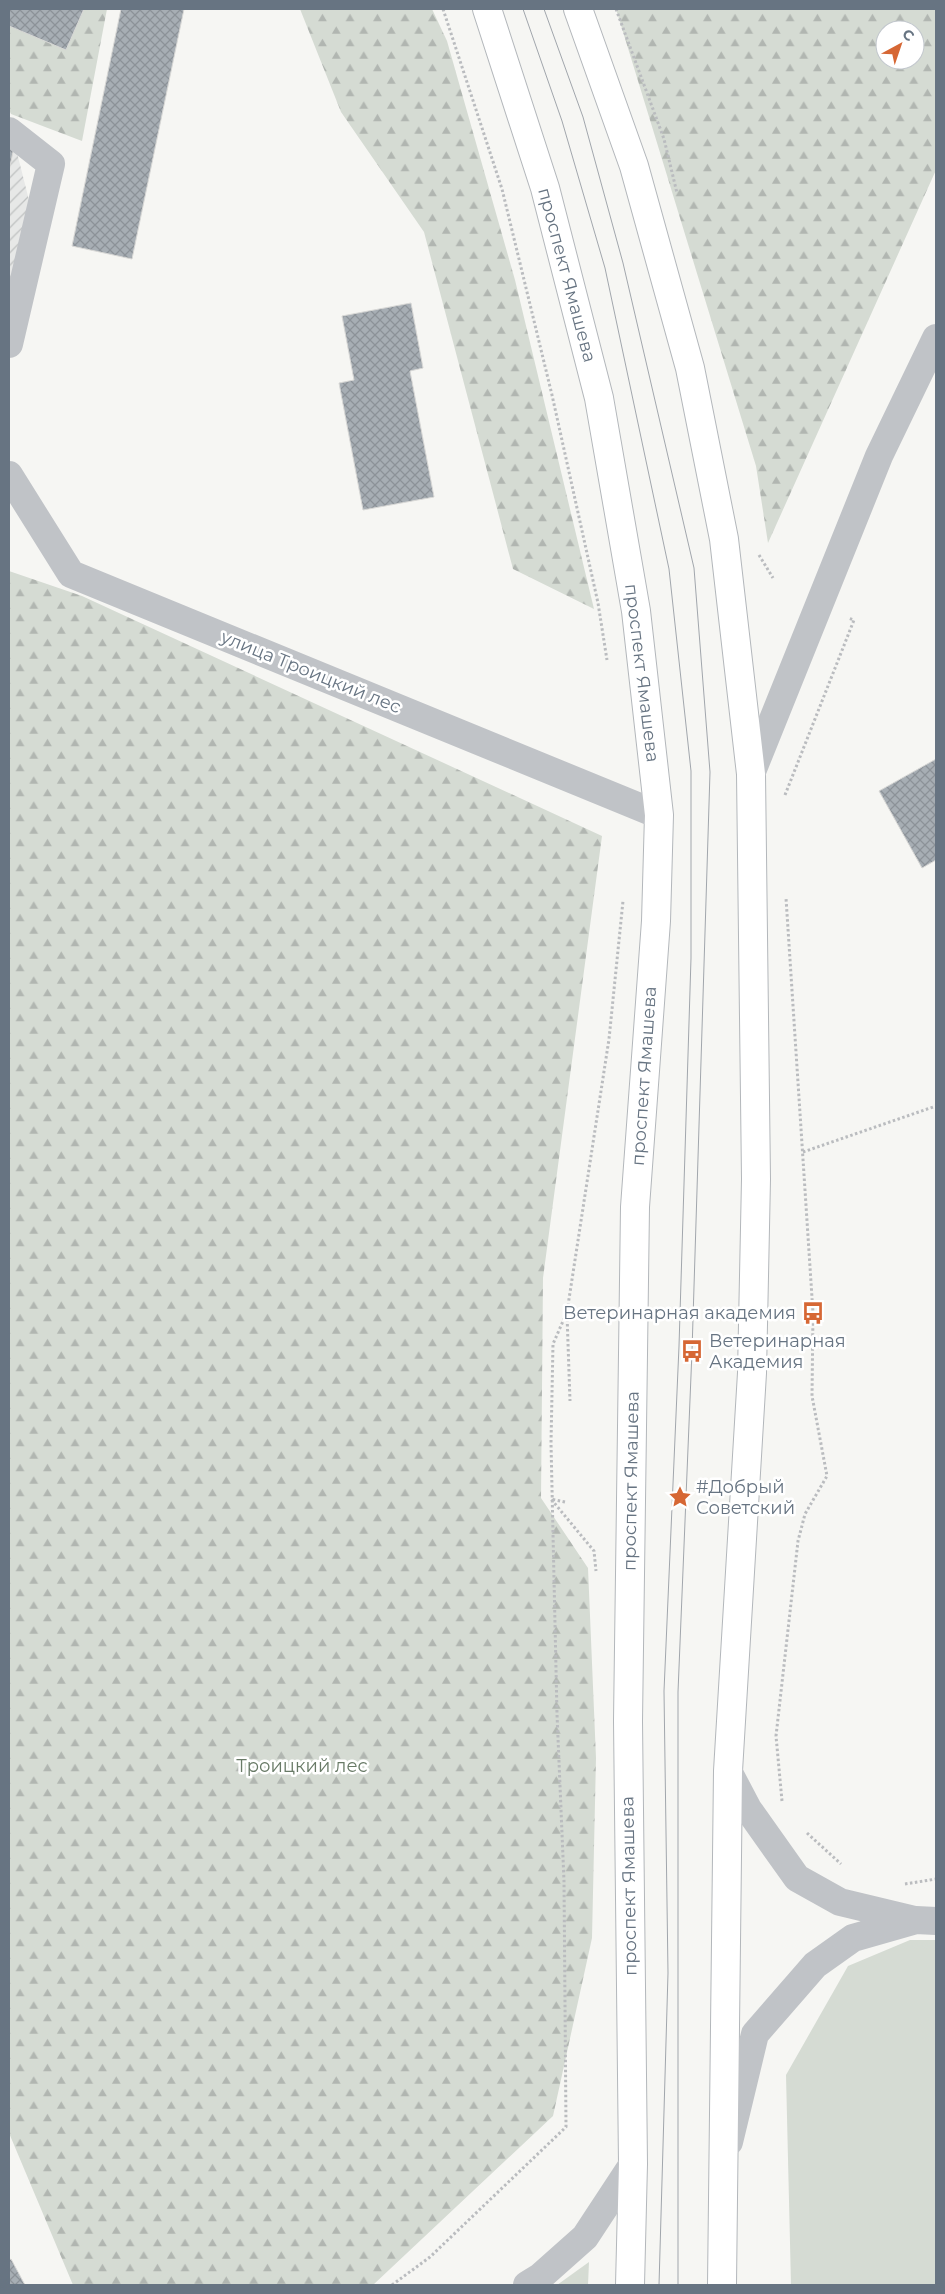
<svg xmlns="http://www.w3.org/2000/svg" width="945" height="2294" viewBox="0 0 945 2294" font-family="Montserrat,sans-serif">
  <defs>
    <pattern id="industrial-furrows" width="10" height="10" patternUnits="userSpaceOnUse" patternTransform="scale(1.25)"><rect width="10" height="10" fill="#e7e8e7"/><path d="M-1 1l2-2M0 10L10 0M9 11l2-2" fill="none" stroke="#bfc1c1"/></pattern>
    <pattern id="forest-firs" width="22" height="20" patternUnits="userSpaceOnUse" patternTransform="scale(1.25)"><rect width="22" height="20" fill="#d5dbd3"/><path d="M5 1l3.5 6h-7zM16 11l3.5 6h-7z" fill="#b1b6b1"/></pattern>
    <pattern id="building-cross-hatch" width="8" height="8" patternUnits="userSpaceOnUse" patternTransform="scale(1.25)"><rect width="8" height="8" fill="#a7aeb4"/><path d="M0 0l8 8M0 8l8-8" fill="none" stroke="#8c9298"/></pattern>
  </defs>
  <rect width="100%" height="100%" fill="#f6f6f3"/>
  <!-- industrial -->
  <path fill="url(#industrial-furrows)" d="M9,136L13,137L31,208L9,292Z"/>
  <!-- grass -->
  <path fill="#d5dbd3" d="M910,1940H936V2285H791L786,2075L848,1966Z
    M589,2262L588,2285H557Z"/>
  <!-- forest -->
  <path fill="url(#forest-firs)" fill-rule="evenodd" d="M9,9H107L82,141L11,114L9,110Z
    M300,9H432L447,41L515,280L594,609L513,569L424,232L341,112Z
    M616,9H936V170L768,543L756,466ZM885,30H915V60H885Z
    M9,571L82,596L602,836L543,1278L541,1498L588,1568L596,1758L592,1938L553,2116L373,2285H73L9,2133Z"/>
  <!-- building -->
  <path fill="url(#building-cross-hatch)" stroke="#d8d8d6" d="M9,9H84L66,50L9,26Z
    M121,9H184L132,259L72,246Z
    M9,146L14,147L9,171Z
    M411,303L423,368L410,371L434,497L363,510L339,383L354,380L342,316Z
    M936,759V860L922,868L879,791Z
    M11,2259L25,2285H9V2260Z"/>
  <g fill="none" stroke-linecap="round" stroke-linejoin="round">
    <defs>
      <path id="major" d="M487,9L545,188L599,398L636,611L659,815L656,921L635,1207L628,1721L633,2164L630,2285
        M578,9L634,166L690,368L724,539L751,774L756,1179L752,1373L728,1771L722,2285"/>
    </defs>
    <!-- major casing -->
    <use href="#major" stroke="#b3b7bb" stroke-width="30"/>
    <!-- path -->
    <path stroke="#babcbf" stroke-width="3" stroke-dasharray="2.5 2.5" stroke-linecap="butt" d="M443,9L502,189L552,395L598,603L607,660
      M616,9L664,139L677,193
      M759,555L773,578
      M785,795L854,620L848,618
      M803,1152L936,1106
      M567,1314L570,1401
      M565,1502L551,1499L594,1551L596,1571
      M782,1801L776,1736L798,1541L805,1514L827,1476L812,1396L813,1313L786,898
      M807,1833L841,1864
      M905,1884L936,1879
      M392,2285L430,2257L566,2127L564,1881L557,1714L551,1443L553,1344L567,1312L609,1039L623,901"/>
    <!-- minor -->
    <path stroke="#c0c3c7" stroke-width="28" d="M9,131L51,164L9,344
      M9,475L71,574L659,815
      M751,774L879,456L936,338
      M728,1771L748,1809L797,1878L840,1902L915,1920
      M729,2142L755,2034L815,1965L853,1938L916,1920L936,1921
      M527,2285L540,2277L585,2237L633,2164"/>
    <!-- major -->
    <use href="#major" stroke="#fff" stroke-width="28"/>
    <!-- tram -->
    <path stroke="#a1a6ac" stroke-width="1" d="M523,9L562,121L605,268L669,569L691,771V958L679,1346L664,1691L668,1973L659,2285
      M544,9L583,117L623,263L694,568L710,772L692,1351L678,1692V2285"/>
  </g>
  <!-- icons -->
  <defs>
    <symbol id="bus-bare" viewBox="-9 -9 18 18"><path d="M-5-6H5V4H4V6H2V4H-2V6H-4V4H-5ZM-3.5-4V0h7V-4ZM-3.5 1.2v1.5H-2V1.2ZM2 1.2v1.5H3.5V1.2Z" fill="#d66734" stroke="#fff" stroke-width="2.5" paint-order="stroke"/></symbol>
    <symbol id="sight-bare" viewBox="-9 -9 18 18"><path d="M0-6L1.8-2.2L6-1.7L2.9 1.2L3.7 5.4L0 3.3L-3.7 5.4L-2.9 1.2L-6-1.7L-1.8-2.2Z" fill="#d66734" stroke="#fff" stroke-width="2.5" paint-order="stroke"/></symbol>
  </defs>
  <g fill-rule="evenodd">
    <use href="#bus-bare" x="797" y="1297" width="32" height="32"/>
    <use href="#bus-bare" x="676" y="1335" width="32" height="32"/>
    <use href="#sight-bare" x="664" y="1481" width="32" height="32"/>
  </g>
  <g text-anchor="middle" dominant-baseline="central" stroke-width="5" stroke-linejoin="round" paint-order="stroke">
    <!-- street labels -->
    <g font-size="18" fill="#677482" stroke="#fff">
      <text transform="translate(567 275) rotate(75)">проспект Ямашева</text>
      <text transform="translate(311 672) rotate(22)">улица Троицкий лес</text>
      <text transform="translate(642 673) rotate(83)">проспект Ямашева</text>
      <text transform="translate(644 1076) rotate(-86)">проспект Ямашева</text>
      <text transform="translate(631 1481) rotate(-89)">проспект Ямашева</text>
      <text transform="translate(629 1886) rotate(-91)">проспект Ямашева</text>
    </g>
    <!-- poi labels -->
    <g font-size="18" fill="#677482" stroke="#fff" text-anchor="start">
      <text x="796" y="1313" text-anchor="end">Ветеринарная академия</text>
      <text x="709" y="1341">Ветеринарная<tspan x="709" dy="21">Академия</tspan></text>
      <text x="696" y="1487">#Добрый<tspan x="696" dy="21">Советский</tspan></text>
    </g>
    <!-- park labels -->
    <g font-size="18" fill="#687a66" stroke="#fff">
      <text x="302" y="1766">Троицкий лес</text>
    </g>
  </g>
  <!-- border -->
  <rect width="945" height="2294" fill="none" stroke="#677482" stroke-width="20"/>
  <!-- north arrow -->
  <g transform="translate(900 45) rotate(40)"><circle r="24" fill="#ffffff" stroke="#c2c7cd"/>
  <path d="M0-4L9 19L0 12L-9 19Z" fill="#d66734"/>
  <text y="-8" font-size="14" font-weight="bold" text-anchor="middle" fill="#677482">С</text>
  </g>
</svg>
